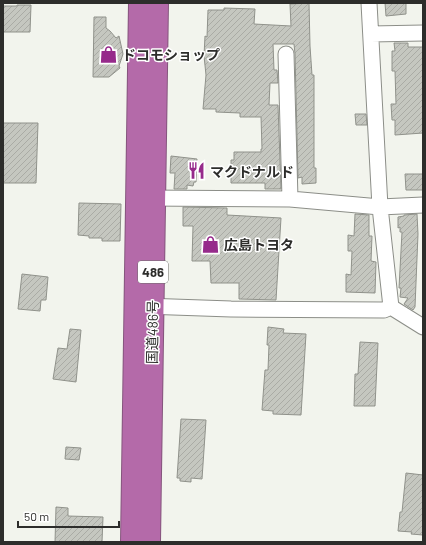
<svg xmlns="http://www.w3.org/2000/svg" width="426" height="545" viewBox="0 0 426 545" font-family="Barlow,'Noto Sans JP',sans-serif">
  <defs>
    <pattern id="building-hatch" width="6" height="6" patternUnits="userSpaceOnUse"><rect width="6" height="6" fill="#c5c7c0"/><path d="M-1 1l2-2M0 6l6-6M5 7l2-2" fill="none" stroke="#aaaba5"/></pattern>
  </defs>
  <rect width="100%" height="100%" fill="#f2f4ed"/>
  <!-- building -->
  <path fill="url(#building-hatch)" stroke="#90928b" d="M309,3L310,46L312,75H314V168H316V183L302,184V177L298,178L295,54L294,44H273L274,70H277L278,83H270L269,105H278L281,189H265V183H231V160H234V152H261V149H262L261,117H240V113L216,112V109H203L206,75L204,56L205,36L207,37L208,10H224V8L255,9L254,24L291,26L290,4Z
    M385,3H406V14L386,16Z
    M17,5H31L30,32H3V6H17Z
    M94,17H106V28L110,31L116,38L119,36L123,54L119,66L120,68L109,77H93Z
    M394,43H408V47H423V133L395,135V120H392L391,104H396L395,71H392V51H395Z
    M355,114H366L367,125H356Z
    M3,123H38L36,183H3Z
    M171,156L197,159L196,182H194L193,186L187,185V189H174L175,173H170Z
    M405,174H423V190H406Z
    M79,203L121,204L120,241H102V238H89V236L78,235Z
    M183,207L227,208V215L281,218L276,300L239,299V283H211L210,261H192L193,226H183Z
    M355,214L369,215V236H372L371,261L376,262L375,293L346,292V274L351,275L352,251H348V235L354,236Z
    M417,214L418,234L415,307L413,310L404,304L408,298L400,297L401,288H399L402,232H400V227L398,228V217L404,216V215Z
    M22,274L48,277L46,300H41L40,311L18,309Z
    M268,327L284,329L283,333L306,334L301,415L273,414V411L262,410L265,370H268L269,345H267Z
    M70,329L81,330L76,382L53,379L58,348L67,349Z
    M360,342L378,343L375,406H354L355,374H358Z
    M181,419L206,420L202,479L191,478V482L180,481V478H177Z
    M66,447L81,448L79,460L65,459Z
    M406,473L423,475V535L411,534L412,532L398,531L400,512H402Z
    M56,507L68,508V516L103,517L102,542H55Z"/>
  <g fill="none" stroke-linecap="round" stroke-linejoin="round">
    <defs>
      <path id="minor" d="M369,3L380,207L391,307L423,327
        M371,34L423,33
        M286,54L290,199
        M144,198L290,199L380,207L423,205
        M144,306L231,309L384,310L391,307"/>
      <path id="highway" d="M132,542L140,3
        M149,542L157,3"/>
    </defs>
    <!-- minor casing -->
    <use href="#minor" stroke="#8c8e88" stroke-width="17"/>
    <!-- highway casing -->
    <use href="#highway" stroke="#85557d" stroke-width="24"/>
    <!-- minor -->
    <use href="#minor" stroke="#fff" stroke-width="15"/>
    <!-- highway -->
    <use href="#highway" stroke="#b46aa9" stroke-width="22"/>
  </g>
  <!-- icons -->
  <defs>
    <symbol id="shop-bare" viewBox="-9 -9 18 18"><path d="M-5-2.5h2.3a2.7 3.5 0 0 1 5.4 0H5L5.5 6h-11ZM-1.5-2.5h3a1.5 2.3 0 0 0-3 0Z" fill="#962a8b" stroke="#fff" stroke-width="2.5" paint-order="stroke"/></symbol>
    <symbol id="restaurant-bare" viewBox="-9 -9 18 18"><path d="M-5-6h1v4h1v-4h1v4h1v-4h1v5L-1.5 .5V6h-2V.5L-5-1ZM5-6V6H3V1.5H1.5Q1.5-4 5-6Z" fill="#962a8b" stroke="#fff" stroke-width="2.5" paint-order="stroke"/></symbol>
  </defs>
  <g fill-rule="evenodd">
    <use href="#shop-bare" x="96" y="42" width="25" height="25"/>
    <use href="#restaurant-bare" x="184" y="158" width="25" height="25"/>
    <use href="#shop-bare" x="198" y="232" width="25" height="25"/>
  </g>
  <g text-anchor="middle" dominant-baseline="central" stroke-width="3" stroke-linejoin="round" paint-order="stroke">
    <!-- shield labels -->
    <rect fill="#fff" stroke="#6c6c6b" stroke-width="1" x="138" y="261" width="30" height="22" rx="3"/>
    <g font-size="13" font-weight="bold" fill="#2d2d2b">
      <text x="153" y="272">486</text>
    </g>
    <!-- poi labels -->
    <g font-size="14" font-weight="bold" fill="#2d2d2b" stroke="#fff" text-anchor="start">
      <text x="122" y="54">ドコモショップ</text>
      <text x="210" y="171">マクドナルド</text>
      <text x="224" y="244">広島トヨタ</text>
    </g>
    <!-- street labels -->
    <g font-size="14" fill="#2d2d2b" stroke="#fff">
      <text transform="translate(152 332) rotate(-89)">国道486号</text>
    </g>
  </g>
  <!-- border -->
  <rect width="426" height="545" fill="none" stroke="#2d2d2b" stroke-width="8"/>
  <!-- scale -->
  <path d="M18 521v6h101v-6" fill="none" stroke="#2d2d2b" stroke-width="2"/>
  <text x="24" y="521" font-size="12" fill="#2d2d2b" stroke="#ffffff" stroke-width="3" paint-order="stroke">50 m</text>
</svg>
